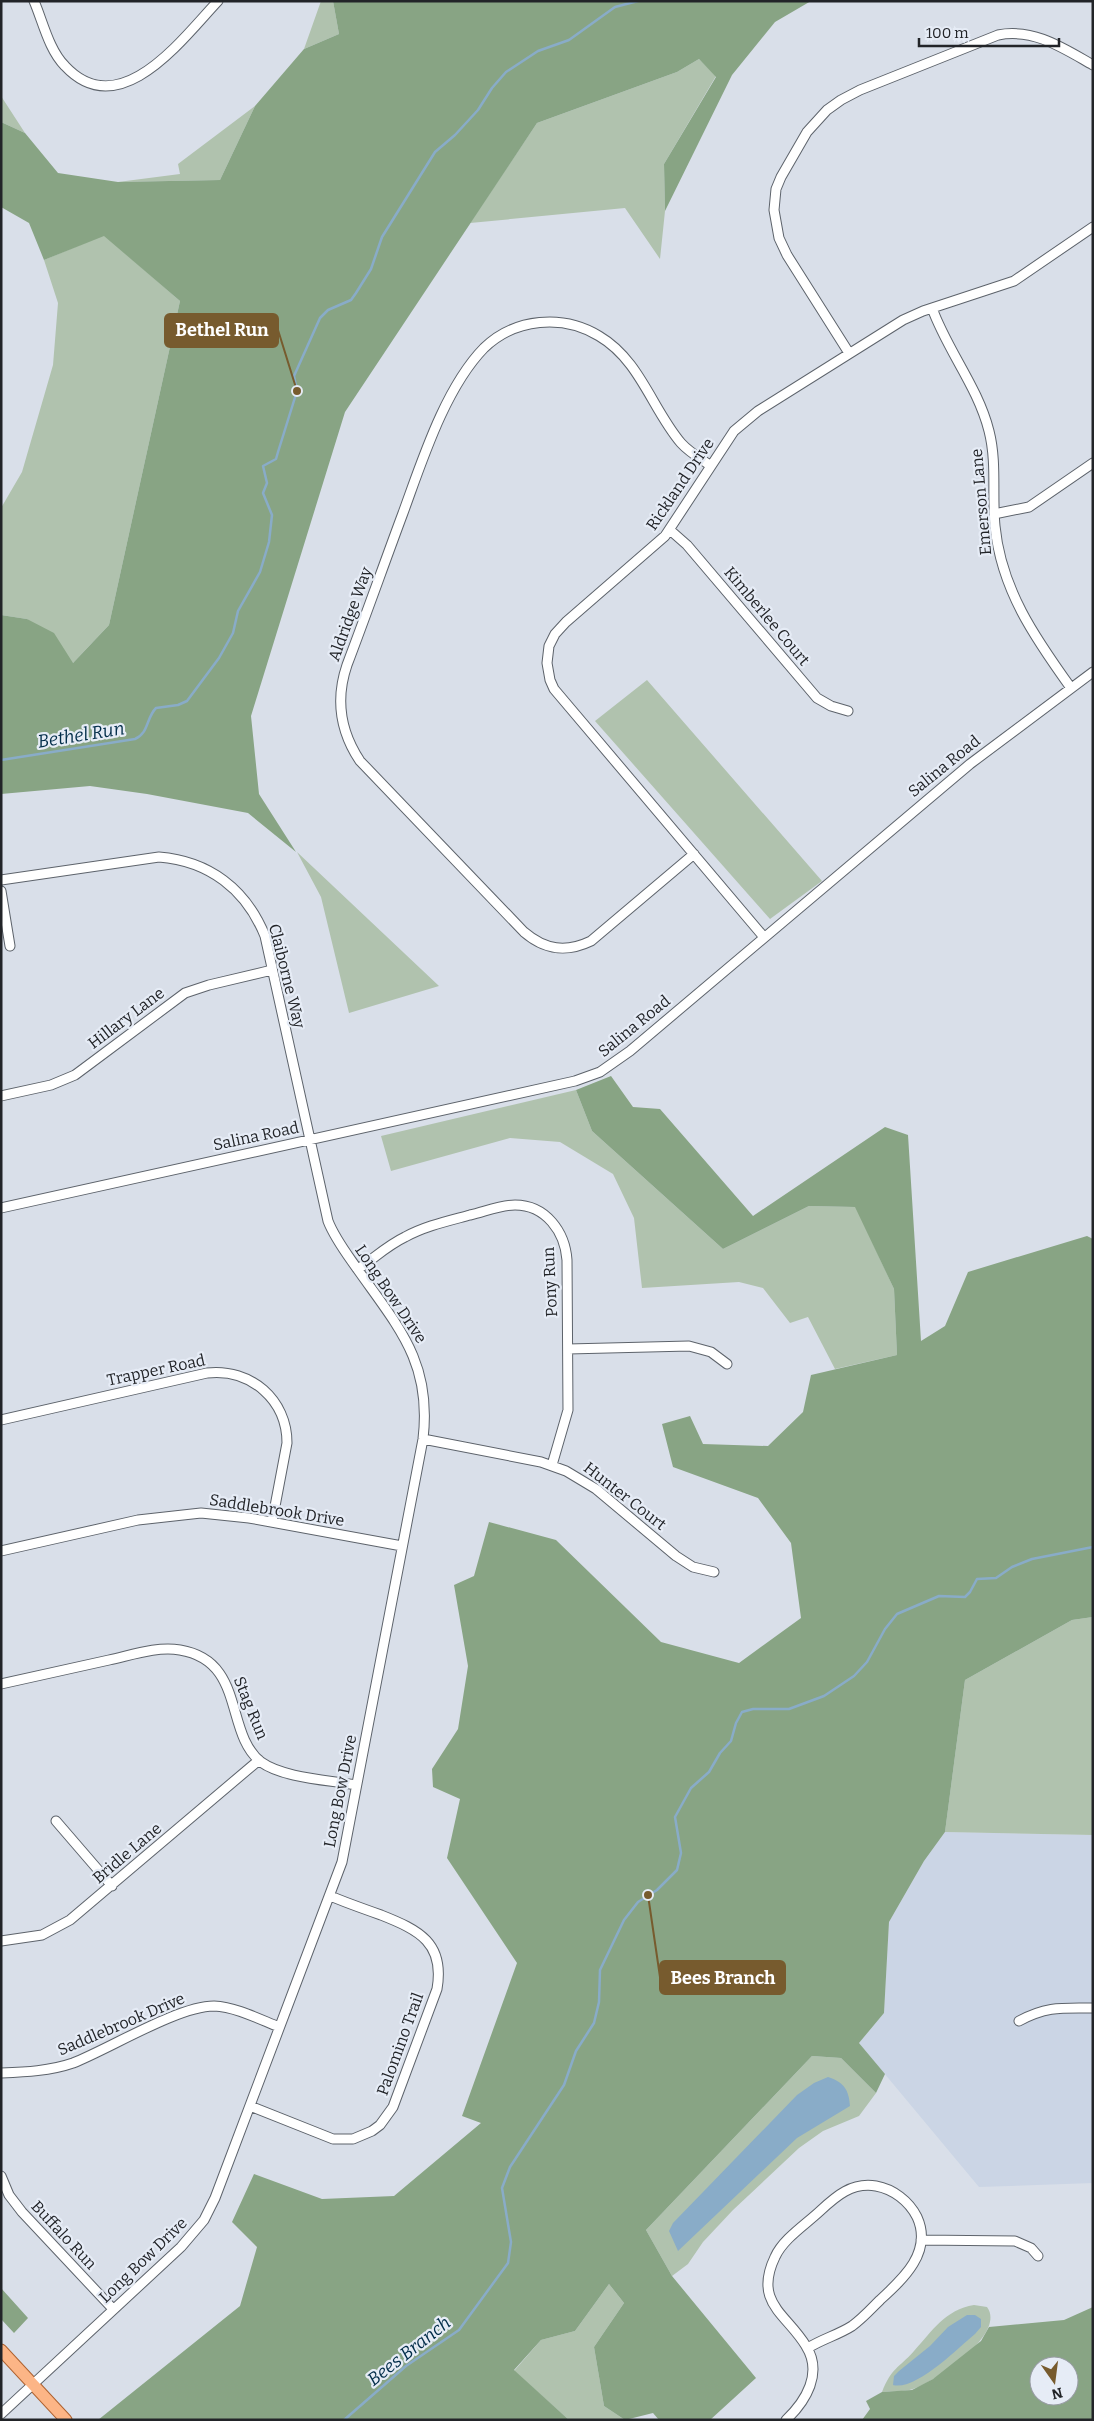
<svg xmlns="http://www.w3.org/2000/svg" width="1094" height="2421" viewBox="0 0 1094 2421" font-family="Bitter,serif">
  <rect width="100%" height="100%" fill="#d9dfe9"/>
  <!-- built -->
  <path fill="#cbd5e5" d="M945,1832L1093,1835V2183L979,2187L859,2043L884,2013L889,1922L924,1861Z"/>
  <!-- green -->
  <path fill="#b0c2ae" d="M321,1H333L339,34L304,49Z
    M699,59L716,76L664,164L665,211L660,259L625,208L470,223L537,123L677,72Z
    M1,96L25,133L1,122Z
    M255,106L220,180L118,182L180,174L178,164Z
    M104,235L180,301L109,625L72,664L27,619L1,615V508L22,472L53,365L58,303L44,260Z
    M647,680L822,881L770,919L595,721Z
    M297,852L439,986L349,1013L321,897Z
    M576,1090L592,1131L723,1249L809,1206L856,1207L894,1289L897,1355L835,1369L808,1317L790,1323L763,1288L739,1282L642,1288L634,1218L613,1174L560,1142L510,1138L391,1171L381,1136Z
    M1093,1617V1835L945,1832L965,1680L1072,1620Z
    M812,2056L841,2058L876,2093L859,2116L823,2131L799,2148L733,2210L703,2242L688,2264L672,2276L646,2230Z
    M609,2284L624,2303L594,2347L604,2406L625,2420H569L514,2371L541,2340L575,2331Z
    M974,2305L987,2307C1007,2334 935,2382 913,2389C904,2392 891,2391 882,2392C892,2367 898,2369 914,2351C933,2330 945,2310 974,2305Z"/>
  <!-- forest -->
  <path fill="#88a484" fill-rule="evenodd" d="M333,1H811L775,22L732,75L665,211L664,164L716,77L699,59L677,72L537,123L345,412L251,716L259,794L296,852L248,813L147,794L90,786L1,794V615L27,619L54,633L73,663L109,625L180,301L104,236L44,260L29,223L1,207V122L25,133L58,173L118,182L220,180L255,106L304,49L339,34Z
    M611,1076L633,1107L660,1109L753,1216L885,1127L908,1135L921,1341L945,1326L968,1272L1087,1236L1093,1239V1617L1072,1620L965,1680L945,1832L924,1861L889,1922L884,2013L859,2043L885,2074L876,2093L841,2058L812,2056L646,2230L672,2276L756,2378L710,2420H659L653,2413L625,2420L604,2406L594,2347L624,2303L609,2284L575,2331L541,2340L514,2370L569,2420H98L240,2306L257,2247L232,2222L254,2174L322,2199L394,2196L481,2123L462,2116L517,1963L447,1858L460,1799L433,1787L432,1769L458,1729L468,1666L454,1585L474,1576L489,1522L556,1540L661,1642L739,1663L801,1618L791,1543L758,1498L673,1467L662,1424L690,1416L703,1444L768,1446L803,1412L811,1375L897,1355L894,1289L855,1207L809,1206L723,1249L592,1131L576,1090Z
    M1,2288L28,2318L14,2333L1,2319Z
    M1093,2307V2420H862L870,2409L866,2401L882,2392L912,2390L933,2379L981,2341L989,2327L1064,2320ZM1039,2366H1069V2396H1039Z"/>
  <!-- water -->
  <path fill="#89acc8" d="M828,2077C844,2082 849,2090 850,2106L797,2138L678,2251L669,2231L673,2223L797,2095L814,2083Z
    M967,2315H975L981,2319V2327L975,2334C958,2348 916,2391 893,2385L894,2376L899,2371L930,2346L948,2327Z"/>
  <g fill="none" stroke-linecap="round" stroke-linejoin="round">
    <!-- stream -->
    <path stroke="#89acc8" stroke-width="2.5" d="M1,760L135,739C149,733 146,718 156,708L178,705L187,701L219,658L233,633L238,611L260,572L269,542L272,515L263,493L267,483L263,466L276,459L278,452L297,391L294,376L320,318L328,310L351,300L356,293L371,269L382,237L435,152L455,135L478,110L492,88L506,72L538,51L569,40L615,7L638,1
      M344,2420L406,2366L459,2330L508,2263L511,2242L502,2188L510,2167L564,2085L576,2051L594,2023L599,2002L600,1970L624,1920L638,1902L657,1890L677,1870L681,1853L675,1817L691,1788L709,1772L720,1753L731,1741L736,1723L742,1712L753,1709H789L824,1696L854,1676L867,1662L885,1629L897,1614L939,1596L965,1597L970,1592L977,1579L996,1578L1012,1567L1032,1559L1093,1547"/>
    <defs>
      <path id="minor" d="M34,1C43,22 49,50 65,66C120,125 183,38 218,1
        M932,308C947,350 978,387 989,431C997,462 992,495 995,526C1001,589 1035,638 1071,688
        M849,353L787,255L779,238L774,210L776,189L781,177L807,132L827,110L841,100L860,90L998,35C1034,28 1063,48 1093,65
        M994,514L1029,507L1093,463
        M670,530L687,545L817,698L831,706L848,711
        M694,854L591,941C566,953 545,950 524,932L360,761C340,731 335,700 347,665C366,615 384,564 403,513C422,461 445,388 484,348C515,318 563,314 599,336C640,360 652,409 681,443C689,452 701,459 711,466
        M1,880L159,857C209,861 246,889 265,936L328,1221C335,1239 347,1254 358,1270C399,1328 432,1363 423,1439L342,1862L215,2198L204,2220L181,2247L1,2414
        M1,891L10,946
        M763,936L554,689L550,680L547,663L549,646L555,634L566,622L665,536L734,431L758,411L903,320L923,311L1014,281L1093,227
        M1,1096L51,1085L75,1075L185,993L209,985L272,970
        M1,1208L575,1081L600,1072L630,1051L970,764L1093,672
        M358,1269C373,1259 388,1245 405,1237C425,1226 448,1221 470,1215C484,1212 500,1205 515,1205C546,1205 565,1232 567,1260L568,1410L552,1465
        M568,1349L689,1346L711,1352L727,1364
        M1,1420L207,1373C251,1368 287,1400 287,1443L272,1522
        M423,1439L541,1462L566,1471L596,1489L676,1556L693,1567L714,1572
        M1,1551L138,1520L201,1513L249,1518L402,1546
        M1,1684C37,1676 73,1668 109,1660C132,1655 157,1646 180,1650C246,1661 224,1733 261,1762C283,1778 329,1780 356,1785
        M56,1821L112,1886
        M1,1941L42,1935L70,1920L259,1760
        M1019,2021C1047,2006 1062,2008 1093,2008
        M1,2073C25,2072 50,2071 73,2063C109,2049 178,2006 214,2006C236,2007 259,2019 279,2027
        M250,2106L333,2139H353L372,2131L380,2125L393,2107L437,1989C445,1943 419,1930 381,1915C364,1909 347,1903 330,1896
        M1,2176L9,2195L22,2212L113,2309
        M921,2240L1015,2241L1031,2248L1038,2256
        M786,2420C806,2401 823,2373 806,2346C787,2314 753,2303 775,2257C783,2239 805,2225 820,2211C836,2196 852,2182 876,2186C893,2189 909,2201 917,2217C933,2252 903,2279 880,2300C871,2309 862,2319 852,2326C838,2335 822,2339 808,2348"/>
      <path id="major" d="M1,2350L66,2420"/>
    </defs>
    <!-- minor casing -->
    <use href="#minor" stroke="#5d636b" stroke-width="11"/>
    <!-- major casing -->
    <use href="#major" stroke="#ae6230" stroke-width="13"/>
    <!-- minor -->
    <use href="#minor" stroke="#fff" stroke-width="9"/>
    <!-- major -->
    <use href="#major" stroke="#fcb586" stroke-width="11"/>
  </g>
  <g text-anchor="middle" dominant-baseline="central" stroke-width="4.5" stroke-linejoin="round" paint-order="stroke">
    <!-- street labels -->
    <g font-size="16" fill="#222428" stroke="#e6ecf6">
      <text transform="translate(680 484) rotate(-56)">Rickland Drive</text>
      <text transform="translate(981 502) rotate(-95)">Emerson Lane</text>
      <text transform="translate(350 614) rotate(-70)">Aldridge Way</text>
      <text transform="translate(767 616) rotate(50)">Kimberlee Court</text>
      <text transform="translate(944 766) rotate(-39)">Salina Road</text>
      <text transform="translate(287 976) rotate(76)">Claiborne Way</text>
      <text transform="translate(126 1018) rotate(-37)">Hillary Lane</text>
      <text transform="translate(634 1026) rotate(-39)">Salina Road</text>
      <text transform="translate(256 1136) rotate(-12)">Salina Road</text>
      <text transform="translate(550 1282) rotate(-93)">Pony Run</text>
      <text transform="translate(391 1294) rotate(56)">Long Bow Drive</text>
      <text transform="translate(156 1370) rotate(-12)">Trapper Road</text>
      <text transform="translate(625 1496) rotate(38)">Hunter Court</text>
      <text transform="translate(277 1510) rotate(9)">Saddlebrook Drive</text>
      <text transform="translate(251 1708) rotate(68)">Stag Run</text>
      <text transform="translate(340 1791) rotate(-79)">Long Bow Drive</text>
      <text transform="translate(127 1853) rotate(-40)">Bridle Lane</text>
      <text transform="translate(121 2024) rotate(-23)">Saddlebrook Drive</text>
      <text transform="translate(400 2044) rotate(-70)">Palomino Trail</text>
      <text transform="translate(64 2235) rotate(47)">Buffalo Run</text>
      <text transform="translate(143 2260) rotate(-44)">Long Bow Drive</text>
    </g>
    <!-- water labels -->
    <g font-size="18" font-style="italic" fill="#002c48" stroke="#e6ecf6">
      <text transform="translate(81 735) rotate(-9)">Bethel Run</text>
      <text transform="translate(409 2351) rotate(-38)">Bees Branch</text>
    </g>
  </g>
  <!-- callouts -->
  <path fill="none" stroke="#775b2e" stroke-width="2" d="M297 391L278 330M648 1895L660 1977"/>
  <g fill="#775b2e" stroke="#e6ecf6" stroke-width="2">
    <circle cx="297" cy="391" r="5"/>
    <circle cx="648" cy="1895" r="5"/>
  </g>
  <g fill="#775b2e" stroke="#775b2e" stroke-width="2">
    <rect x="165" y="314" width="113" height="33" rx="5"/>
    <rect x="660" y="1961" width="125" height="33" rx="5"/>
  </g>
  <g font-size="18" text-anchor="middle" font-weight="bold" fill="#fff">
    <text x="222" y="336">Bethel Run</text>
    <text x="723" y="1984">Bees Branch</text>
  </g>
  <!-- border -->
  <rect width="1094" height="2421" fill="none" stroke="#222428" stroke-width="5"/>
  <!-- north arrow -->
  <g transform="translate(1054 2381) rotate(166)"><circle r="24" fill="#e6ecf6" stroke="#989ca4"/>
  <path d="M0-4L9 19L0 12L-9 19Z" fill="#775b2e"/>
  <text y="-8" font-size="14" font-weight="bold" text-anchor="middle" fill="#222428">N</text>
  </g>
  <!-- scale -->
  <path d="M919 38v8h140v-8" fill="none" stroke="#222428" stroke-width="2.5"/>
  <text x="926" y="38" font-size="15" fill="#222428" stroke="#e6ecf6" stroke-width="4" paint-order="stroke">100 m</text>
</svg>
